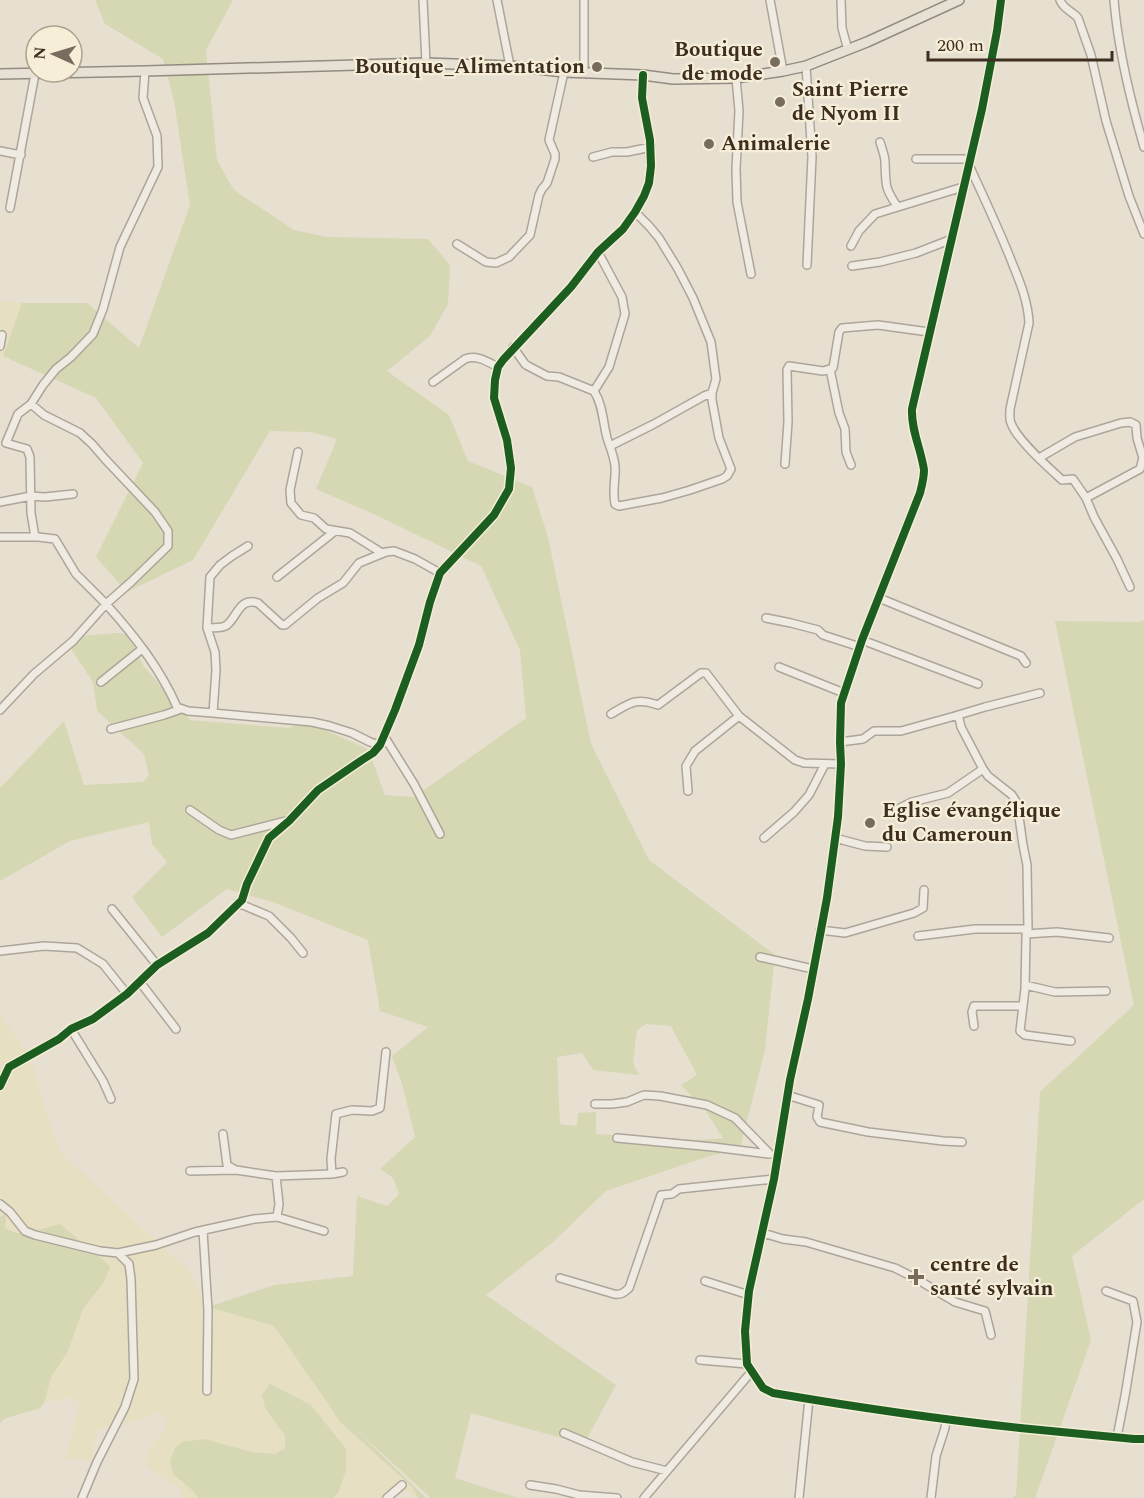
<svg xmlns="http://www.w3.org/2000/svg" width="1144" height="1498" viewBox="0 0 1144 1498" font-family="Spectral,serif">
  <rect width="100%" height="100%" fill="#e7e0d1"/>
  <!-- farmland -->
  <path fill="#e6dfc2" d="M0,301L22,303L0,364Z
    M0,1015L30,1056L59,1151L189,1271L208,1307L274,1326L329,1405L339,1421L412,1487L418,1498H412L410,1491L397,1494L392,1498H333L338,1493L262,1395L265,1408L285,1436V1448L275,1454L251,1452L205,1439L173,1473L191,1489L199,1498H184L179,1489L147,1467L145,1456L167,1426V1420L160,1413L143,1419L97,1430L92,1460L65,1459L80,1405L72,1397L44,1403L51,1377L67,1353L83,1309L104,1282L27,1233H16L5,1228L6,1214L0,1217Z"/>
  <!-- green -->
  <path fill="#d6d7b3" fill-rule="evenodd" d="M95,0H233L206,50L217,160L234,190L294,230L327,237L428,239L450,265L448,304L430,336L387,371L449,415L468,461L532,487L548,537L591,744L649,860L775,955L765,1050L740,1148L700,1159L606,1191L552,1243L486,1295L616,1385L584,1444L471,1413L455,1478L518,1498H431L353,1427L426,1498H418L412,1487L339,1421L329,1405L274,1326L208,1307L274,1285L353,1276L357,1196L387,1206L399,1194L393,1178L380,1169L415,1137L403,1087L392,1056L428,1027L380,1011L368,940L273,902L227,889L162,937L132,897L167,862L152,844L149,822L70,841L0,881V788L64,721L84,785L143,782L149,775L144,754L97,711L93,682L71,649L79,636L116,633L128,634L143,665L190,720L289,728L305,721L368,749L385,795L414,797L526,718L520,650L481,566L378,516L316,489L337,439L311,432L270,431L193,560L127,592L96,557L143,463L96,398L3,356L22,303H87L139,348L190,205L174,101L163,59L105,24ZM646,1024L671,1026L697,1075L681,1085L705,1110L723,1138L702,1140L596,1134V1112L578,1113L577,1126L560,1124L557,1057L582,1053L593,1070L639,1075L633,1063L637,1030Z
    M1144,620V1199L1072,1256L1091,1340L1035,1498H1012L1016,1495L1040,1092L1134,1005L1055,621L1138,622Z
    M6,1214L5,1228L16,1233H27L60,1224L110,1266L104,1282L83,1309L67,1353L51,1377L44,1403L40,1408L4,1419L0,1424V1217Z
    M270,1384L311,1405L346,1449V1471L338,1493L333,1498H199L191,1489L173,1474L170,1461L174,1450L182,1442L205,1439L251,1452L275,1454L285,1448V1436L265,1408L262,1395Z"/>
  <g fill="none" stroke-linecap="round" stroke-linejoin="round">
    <defs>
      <path id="minor" d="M423,0L426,63
        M497,0L510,66
        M770,0L783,71
        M841,0L842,28L848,50
        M1001,0L997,31L982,109L912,409C911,430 921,449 924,470C924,478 922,485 920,493L862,640L841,703L840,742L841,764L838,817L827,898L808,999L790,1080L774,1179L749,1291L745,1331L747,1364L763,1388L773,1393C855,1407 937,1419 1020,1428C1058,1432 1096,1435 1134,1439H1144
        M1060,0C1063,9 1072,11 1078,18L1091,55L1106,121L1129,196L1144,234
        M1114,0C1118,50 1130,99 1144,147
        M806,66L812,157L807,265
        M584,72V0
        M736,78L739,111L736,169L737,202L751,274
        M880,142C882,149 885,156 885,162C886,184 884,187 897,206
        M0,151L21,155
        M593,157L612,152H627L651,147
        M916,159H970
        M969,165C983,196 998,227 1011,260C1019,280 1028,300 1029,323L1010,409C1010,413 1009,419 1011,423C1017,440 1048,467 1062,480L1073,479L1086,498L1094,517L1117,559L1130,587
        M10,208L35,74
        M457,244L486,262L496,263L509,257L530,235L539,195L542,189L547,183L555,159V154L549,140L564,72
        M851,246L859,231L875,214L963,187
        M598,252L622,297L625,314L609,367L594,391C603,405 603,423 607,438C610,447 614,456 615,466C616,478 612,492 615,504L619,506L662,498L690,490L722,479L727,476L731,469L719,438L712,400V393L716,379L711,342L693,298L678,269L659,238L649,226L635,212
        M852,266L880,262L916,253L952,239
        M0,346L2,335
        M513,347L525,364L528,366L547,376L559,377L594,391
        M830,369L839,413L845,429L846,452L851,465
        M433,382L465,359C476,354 488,362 498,367
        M610,446L654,424L704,396L712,393
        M298,452L290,490L291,503L301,515L314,518L326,529L350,533L382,553
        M1039,458L1075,437L1121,423L1130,422L1136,425L1137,438L1143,458L1140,469L1086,498
        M785,464L788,422L787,370L789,366L823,371L833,368L839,332L842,328L878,325L929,332
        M0,502L31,496L45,497L73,494
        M0,537H38L55,539L76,574L106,604L131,582L168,546V531L155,512L105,459L92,444L80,433L44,415L31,404
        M35,537L31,513L30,457L27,449L6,443L18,414L31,404L43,385L56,369L71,357L93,334L103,309L120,247L158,167L157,136L143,98L145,71
        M277,577L335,531
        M879,598L1021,656L1026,663
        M766,618L791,623L818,630L823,635L860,647
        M207,628C214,627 222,629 227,625C238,616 239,597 258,603L282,625H285L318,598L343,583L359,563L386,552L394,551L415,559L440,573
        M862,640L978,684
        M779,667L844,693
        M101,682L142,649
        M0,710L34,674L73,641L106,604C134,635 160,668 177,707L188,711L213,713L312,722L330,726L352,733L370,742L380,745
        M213,713L216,670L215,652L207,628L210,577L220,565L232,556L248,546
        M611,714C630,703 636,697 658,705L701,673H706L739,716L795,760L804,763L841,764
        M955,716L985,707L1040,693
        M111,729L164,715L181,709
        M384,736L414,784L440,834
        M840,742L863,739L874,731H901L955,716L959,718L961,727L983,769L988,776L1012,795L1017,803L1023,845L1027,865L1028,929L1026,937L1025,989L1020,1031L1025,1035L1071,1041
        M688,791L686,766L695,751L739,716
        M190,810L219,830L231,835L286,821
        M896,810L912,802L948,793L983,769
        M764,838L794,812L809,795L825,764
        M835,838L865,846L887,847
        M238,903L269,916L291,938L303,953
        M112,909L157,965
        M820,930L845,933L914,913L923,908L924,890
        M1026,934L1057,932L1109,938
        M918,936L975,929H1028
        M0,951L44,946L77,948L103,964L127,994
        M760,957L813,969
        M140,982L176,1029
        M1025,985L1055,992L1106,991
        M974,1026L972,1012L974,1006H1023
        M71,1029L103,1081L111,1099
        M0,1086L9,1067L59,1039L71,1029L93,1019L127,994L157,965L208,933L242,900L247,884L269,838L289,821L318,790L362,760L373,753L380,745L395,710L419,645L430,602L440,573L494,515L509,489L511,468L507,440L494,398L495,380L498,367L503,360L571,287L598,252L623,229L635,212L644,196L649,183L651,166L650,140L642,98L643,75
        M787,1095L819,1105L817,1117L820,1122L868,1132L943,1141L962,1142
        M595,1104H612L627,1102L644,1095L660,1096L707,1105L735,1118L770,1154
        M223,1134L227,1165L234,1169
        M617,1138L713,1147L769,1154
        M190,1171L236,1170L276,1176L332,1174L343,1172
        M332,1174L331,1159L336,1114L352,1110L372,1111L380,1108L386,1052
        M276,1176L279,1204L277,1217
        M0,1204L10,1212L25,1231L35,1235L100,1251L118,1253L129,1264L131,1279L134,1379L125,1407L97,1462L82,1498
        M203,1231L208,1310L207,1391
        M763,1233L783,1239L806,1242L895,1268L915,1278L955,1302L985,1311L991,1335
        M118,1253L156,1245L195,1232L254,1219L277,1217L324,1231
        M560,1278L614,1294C621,1295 624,1293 629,1288L661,1195L672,1194L679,1189L774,1179
        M705,1281L749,1295
        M1106,1291L1133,1301L1137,1322L1125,1396L1117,1437
        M700,1360L747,1364
        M564,1433L632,1462L667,1471
        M530,1485L556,1489L579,1495L617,1498
        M387,1498L402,1485
        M644,1498L752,1371
        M799,1498L809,1399
        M931,1498L936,1456L945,1428L946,1419"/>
      <path id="major" d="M0,74L145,71L426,63L510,66L564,72L643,75L673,79L736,78L783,71L806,66L867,42L959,0"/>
    </defs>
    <!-- minor casing -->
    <use href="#minor" stroke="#ada599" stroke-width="10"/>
    <!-- major casing -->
    <use href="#major" stroke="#928b80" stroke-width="12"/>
    <!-- minor -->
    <use href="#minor" stroke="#efebe3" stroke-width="7"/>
    <!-- major -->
    <use href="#major" stroke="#e6e1d4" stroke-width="9"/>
    <defs>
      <path id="cycleway" d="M1001,0L997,31L982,109L912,409C911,430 921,449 924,470C924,478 922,485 920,493L862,640L841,703L840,742L841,764L838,817L827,898L808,999L790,1080L774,1179L749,1291L745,1331L747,1364L763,1388L773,1393C855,1407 937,1419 1020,1428C1058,1432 1096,1435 1134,1439H1144
        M0,1086L9,1067L59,1039L71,1029L93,1019L127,994L157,965L208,933L242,900L247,884L269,838L289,821L318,790L362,760L373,753L380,745L395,710L419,645L430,602L440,573L494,515L509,489L511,468L507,440L494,398L495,380L498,367L503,360L571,287L598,252L623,229L635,212L644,196L649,183L651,166L650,140L642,98L643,75"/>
    </defs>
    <!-- cycleway casing -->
    <use href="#cycleway" stroke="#f7eed8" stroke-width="11"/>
    <!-- cycleway -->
    <use href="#cycleway" stroke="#1b5e20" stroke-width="8"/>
  </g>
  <!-- markers -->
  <g fill="#786c5e" stroke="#f7eed8" stroke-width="2">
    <circle cx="775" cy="62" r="6"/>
    <circle cx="597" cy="67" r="6"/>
    <circle cx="780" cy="102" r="6"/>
    <circle cx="709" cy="144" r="6"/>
    <circle cx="870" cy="823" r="6"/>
    <path d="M913 1268h6v6h6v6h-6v6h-6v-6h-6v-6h6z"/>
  </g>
  <g text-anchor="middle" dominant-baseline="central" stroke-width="4.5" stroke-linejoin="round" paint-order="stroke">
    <!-- poi labels -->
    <g font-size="21" font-weight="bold" fill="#3d2e20" stroke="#f7eed8" text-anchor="start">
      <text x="763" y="50" text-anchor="end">Boutique<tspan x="763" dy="24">de mode</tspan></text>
      <text x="585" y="67" text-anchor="end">Boutique_Alimentation</text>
      <text x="792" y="90">Saint Pierre<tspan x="792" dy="24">de Nyom II</tspan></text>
      <text x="721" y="144">Animalerie</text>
      <text x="882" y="811">Eglise évangélique<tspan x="882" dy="24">du Cameroun</tspan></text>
      <text x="930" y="1265">centre de<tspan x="930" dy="24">santé sylvain</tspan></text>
    </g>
  </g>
  <!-- north arrow -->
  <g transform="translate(54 54) rotate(274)"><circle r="28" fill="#f7eed8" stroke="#ada18e" stroke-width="1.5"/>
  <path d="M0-4.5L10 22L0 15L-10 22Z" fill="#786c5e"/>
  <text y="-9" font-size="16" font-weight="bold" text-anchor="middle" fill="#3d2e20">N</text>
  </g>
  <!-- scale -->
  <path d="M928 51v9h184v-9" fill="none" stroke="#3d2e20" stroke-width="3"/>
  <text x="937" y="51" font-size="18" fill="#3d2e20" stroke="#f7eed8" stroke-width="4.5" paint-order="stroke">200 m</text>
</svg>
